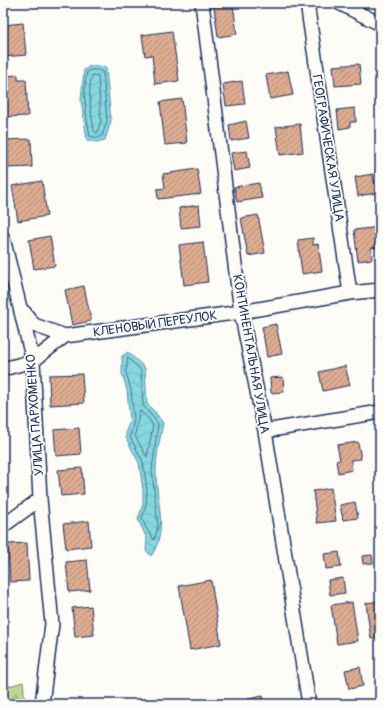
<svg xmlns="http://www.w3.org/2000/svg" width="383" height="707" viewBox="0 0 383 707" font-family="Pangolin,sans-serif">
  <defs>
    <pattern id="forest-firs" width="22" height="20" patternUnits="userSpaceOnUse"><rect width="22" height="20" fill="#beda92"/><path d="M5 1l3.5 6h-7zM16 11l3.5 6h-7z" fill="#a3bb80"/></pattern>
    <pattern id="water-waves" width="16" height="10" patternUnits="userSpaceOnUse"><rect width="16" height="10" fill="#86d7de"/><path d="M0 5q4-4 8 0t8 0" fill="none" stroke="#73b9c1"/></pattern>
    <pattern id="building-hatch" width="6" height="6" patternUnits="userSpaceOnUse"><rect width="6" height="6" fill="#deac91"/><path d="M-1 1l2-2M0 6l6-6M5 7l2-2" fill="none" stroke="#b38c7a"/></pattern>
  </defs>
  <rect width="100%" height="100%" fill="#fdfcf7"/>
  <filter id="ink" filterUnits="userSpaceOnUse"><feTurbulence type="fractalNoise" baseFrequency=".025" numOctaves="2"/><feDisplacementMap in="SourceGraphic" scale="8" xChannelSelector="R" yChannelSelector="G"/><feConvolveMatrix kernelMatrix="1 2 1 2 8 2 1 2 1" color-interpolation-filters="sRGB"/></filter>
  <g filter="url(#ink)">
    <!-- forest -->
    <path fill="url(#forest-firs)" stroke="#6c8478" d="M23,682L25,704H3V688Z"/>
    <!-- water -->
    <path fill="url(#water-waves)" stroke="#5b94ab" d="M90,66H100L106,68L111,121L105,140L97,142L87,140L81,100L84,70Z
      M128,352L145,368L147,404L155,412L163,423C160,439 156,455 156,472C156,500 169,531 151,556L146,550L147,539L138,519L143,504V490L139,463L126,438V431L130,421L127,390L122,373V356Z"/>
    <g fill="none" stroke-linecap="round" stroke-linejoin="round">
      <!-- shore -->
      <path stroke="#467291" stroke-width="1" d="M91,70H99L103,72L107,121L102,136L97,138L90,136C86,116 82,92 87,72Z
        M93,75L98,76L101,121L97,133L94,131C92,118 86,85 93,75Z
        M128,358L141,370L143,405L158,424L152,470L158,527L154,540L146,528L142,518L146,505L147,490L143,462L130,437L134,420L131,390L126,373Z
        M140,411L148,418L153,425L147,457L135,436Z"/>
    </g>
    <!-- building -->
    <path fill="url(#building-hatch)" stroke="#1b2f5e" d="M233,4L237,34L218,37L214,7Z
      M23,23L26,55L3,57V25Z
      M172,31L179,81L155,84L152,55L145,56L142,35Z
      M359,64L361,84L335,86L333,66Z
      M288,71L293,95L270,99L266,75Z
      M18,75V80H26L28,116L5,117L3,76Z
      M242,81L245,104L226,106L223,84Z
      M182,99L187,143L165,145L160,102Z
      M355,108L356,122H350V127L339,129L337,110Z
      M246,121L249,138L231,141L229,125Z
      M300,124L303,152L280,155L276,127Z
      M31,139L32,167L7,168L5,140Z
      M247,151L250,168L234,171L231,153Z
      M197,169L201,194L158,199L157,189L165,188L163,174Z
      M373,174L376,193L358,196L355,177Z
      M42,181L47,216L18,221L12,186Z
      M259,183L262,198L237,202L234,187Z
      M199,205L201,226L181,228L179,208Z
      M258,215L265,253L248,256L241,218Z
      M380,227V247L371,248L372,259L358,261L354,230Z
      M50,236L55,266L34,269L29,240Z
      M313,238V245L318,244L322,271L302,274L298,240Z
      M203,242L208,282L184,285L179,245Z
      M84,286L91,321L72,325L65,290Z
      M276,324L282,354L267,357L262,327Z
      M345,366L350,385L323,391L319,372Z
      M82,374L84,403L50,405L49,375Z
      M283,377L284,392L271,393L270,378Z
      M79,428L81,454L56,456L54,430Z
      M358,442L361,459L351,460L352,470L338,473L336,461L340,460L337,445Z
      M82,468L84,494L61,496L58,470Z
      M331,488L336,521L317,523L313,491Z
      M355,502L358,518L343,520L340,505Z
      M89,521L91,546L66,549L63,524Z
      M27,543L29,581L10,582L8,544Z
      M339,552L341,567L326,569L324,554Z
      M372,555L373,563L363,564L362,556Z
      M87,560L90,590L69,592L66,562Z
      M343,578L345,593L330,595L328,580Z
      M211,580L221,644L190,650L179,586Z
      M380,601V638L371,639L366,603Z
      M352,602L358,641L337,644L331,605Z
      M91,606L94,635L75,637L72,608Z
      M360,667L363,686L349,689L345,670Z
      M263,696L265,704H249L248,699Z"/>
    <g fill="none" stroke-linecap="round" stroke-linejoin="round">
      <defs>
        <path id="minor" d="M202,3L241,312L265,431L309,704
          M307,3L350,293
          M339,3L380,24
          M3,238L33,361L40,499L52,624L42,704
          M24,312L34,325L65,336
          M3,369L33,361L65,336L241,312L350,293L380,290
          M265,431L380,412
          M3,526L40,499"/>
      </defs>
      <!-- minor casing -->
      <use href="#minor" stroke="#1b2f5e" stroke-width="16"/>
      <!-- minor -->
      <use href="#minor" stroke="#fdfcf7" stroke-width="13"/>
    </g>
  </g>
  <g text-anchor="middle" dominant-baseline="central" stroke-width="3.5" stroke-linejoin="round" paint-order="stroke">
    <!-- street labels -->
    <g font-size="13" fill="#1b2f5e" stroke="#fdfcf7">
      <text transform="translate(328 148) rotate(81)">ГЕОГРАФИЧЕСКАЯ УЛИЦА</text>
      <text transform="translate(155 324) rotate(-8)">КЛЕНОВЫЙ ПЕРЕУЛОК</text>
      <text transform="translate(251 354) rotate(80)">КОНТИНЕНТАЛЬНАЯ УЛИЦА</text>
      <text transform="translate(35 415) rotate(-94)">УЛИЦА ПАРХОМЕНКО</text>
    </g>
  </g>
  <!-- margin -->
  <rect width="383" height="707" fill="none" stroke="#fdfcf7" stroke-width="16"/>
  <rect x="8" y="8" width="367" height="691" fill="none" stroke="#1b2f5e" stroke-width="1.5" filter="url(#ink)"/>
</svg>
